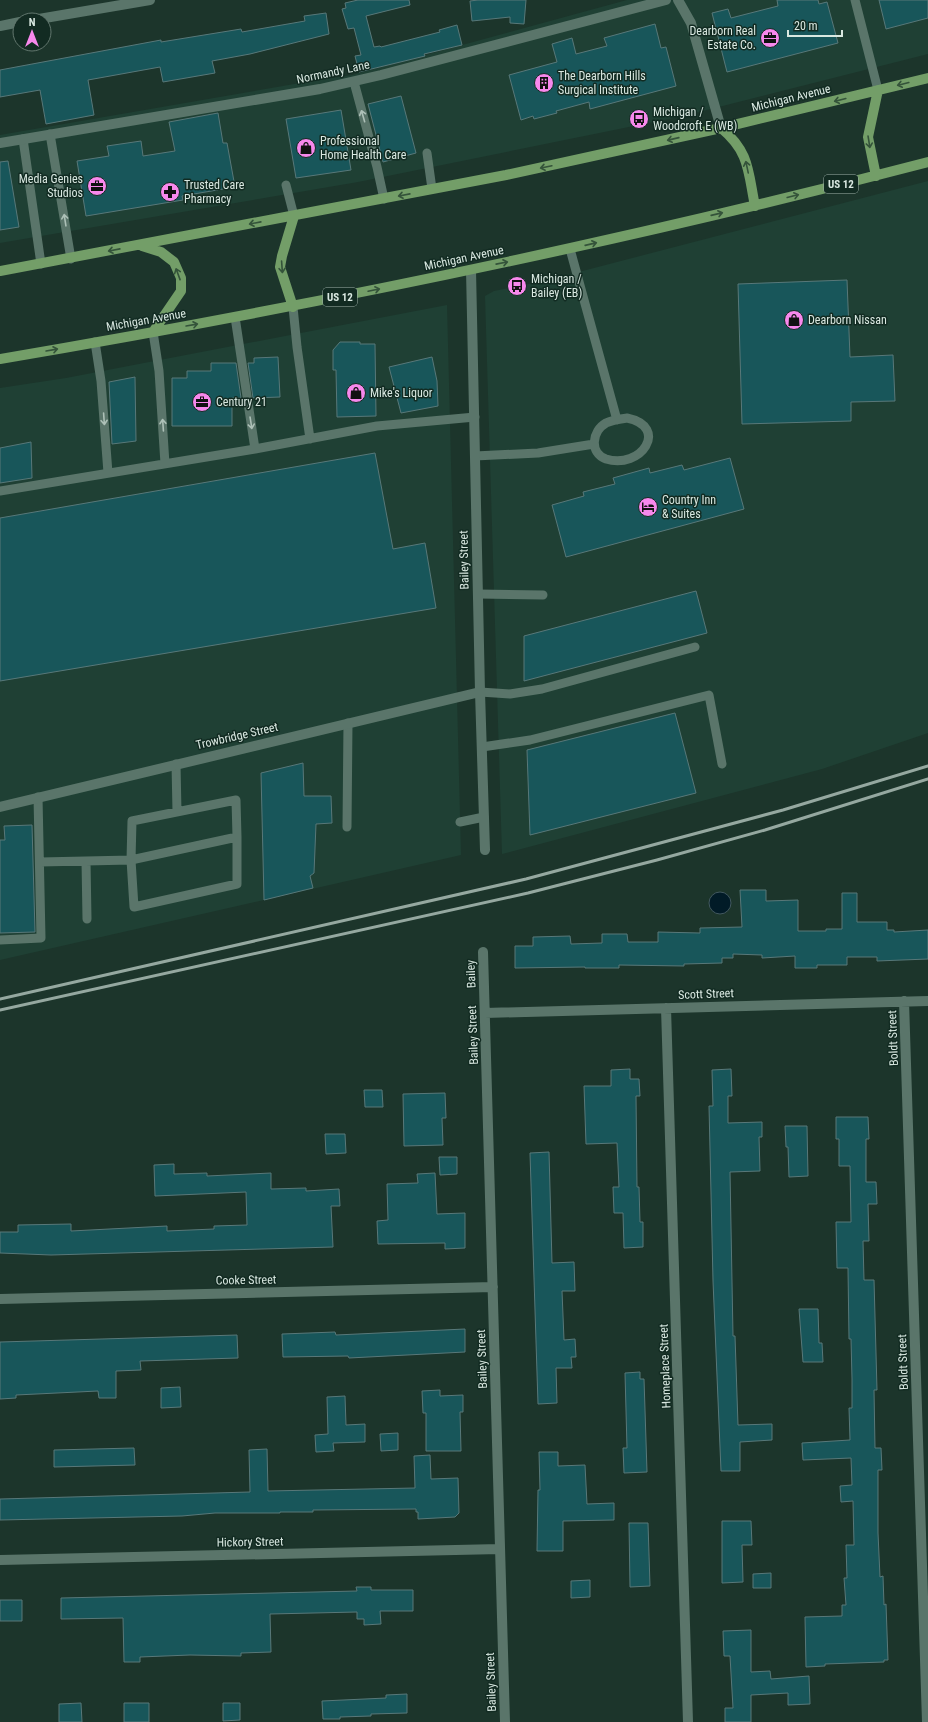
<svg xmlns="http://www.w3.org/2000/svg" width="928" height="1722" viewBox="0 0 928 1722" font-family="'Roboto Condensed',sans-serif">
  <rect width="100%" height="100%" fill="#1c352b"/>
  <!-- built -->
  <path fill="#1f4034" d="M627,0H928V54L683,116L358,182L0,243V135L306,82L352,75Z
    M928,181V733L822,769L502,854L485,296L494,291L548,280Z
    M447,305L461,855L0,960V388L66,378Z"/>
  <!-- water -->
  <path fill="#011b27" stroke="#42585f" d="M709 903a11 11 0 1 1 22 0a11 11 0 1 1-22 0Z"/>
  <!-- building -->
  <path fill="#18565a" stroke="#587879" d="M358,0H409L410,5L366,16L374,47L380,46L381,47L440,32L439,30L457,25L462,45L424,54L425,56L359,72L355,56L361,55L354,28L348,29L342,9L346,8L345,3Z
    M478,0H526L524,24L510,23V17L472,21L470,1Z
    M777,0H818L819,4L827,2L838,43L727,72L712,13L728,9L731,18L778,6Z
    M879,0H928V18L886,29Z
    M326,13L329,34L250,54L212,61L215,73L163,82L160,67L88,80L94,115L46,124L40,90L0,97V70L161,40V42L241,29L242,32L305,21L304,16Z
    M655,24L661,48L666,47L676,86L590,109L589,102L556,111L557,113L534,119L533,116L521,120L509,75L557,62L552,44L572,38L576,54L607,46L604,38Z
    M401,96L416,153L383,162L368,104Z
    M341,110L351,170L296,178L286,119Z
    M218,113L223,143H227L235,187L182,196L183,200L86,216L77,161L109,156L107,146L141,141L143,156L175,151L169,122Z
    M8,161L19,227L0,230V162Z
    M847,280L850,357L893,355L895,401L851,402V421L742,424L738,284Z
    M340,342H360V344H375L376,416L337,417L336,370H333V350Z
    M278,357L280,397L253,398L248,363H254V358Z
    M432,357L437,381L438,406L401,413L389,367Z
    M211,363H236L241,398H232V426H172V378H187V371H211Z
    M135,377L136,441L112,444L109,382Z
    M31,442L32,478L0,483V448Z
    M375,453L393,549L425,543L436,608L0,681V518Z
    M730,458L744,509L566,557L552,505L584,496L583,492L615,484L613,478L649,468L650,473L682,465L684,470Z
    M696,591L707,633L524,681V636Z
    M675,713L696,793L530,835L527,750Z
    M303,763L304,796H331L332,823L316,824L314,873L310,876L313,888L264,900L261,773Z
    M32,825L35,932L0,933V840H5L4,826Z
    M740,890H766V901L798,900V931H826V929H842V893H857V922H887V930H894V932L928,930V959L877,961V957H847V965H817V968H795V956L762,958V955L733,954V958H722V963L684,964V966L619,965V968H585V967L515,968V946H533V937L570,936L571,944L602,943V934H627L628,942H658V932L700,933V928L742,927Z
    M630,1069V1079H639L640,1096H636L637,1187H639L640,1222H643V1247L624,1248L623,1213H614L613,1187H619L617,1143L586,1144L584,1086H611V1070Z
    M731,1069L732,1096H728V1123L762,1122V1137H759L760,1171L730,1172L733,1336H735L738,1425L772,1424V1440L740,1442V1471H721L713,1281L709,1106H713L712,1070Z
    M364,1090H382L383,1107H365Z
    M445,1093L446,1118H442L443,1145L404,1146L403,1094Z
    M836,1117H868L869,1139H866V1182H876L877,1204H868L869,1241H863L864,1280H874L877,1390H874L875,1448H881L882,1470H878V1533L880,1577L883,1576L884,1605L886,1604L888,1660H884V1662L825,1664V1666L806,1667L805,1617L842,1616V1605H846L844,1578H847L846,1545H854L853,1501L841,1502L840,1486L852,1485L851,1458L803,1460L802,1443L850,1440L849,1408H852V1379L851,1339H849L848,1268H837L836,1222H851L850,1166H839V1139H836Z
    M785,1126H807L808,1176L789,1177L788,1147H786Z
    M325,1134H345L346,1153L326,1154Z
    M549,1152L552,1263L574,1262L575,1291H562L564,1340L575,1339L576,1357H571L572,1368H556L557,1403L538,1404L530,1153Z
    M439,1157H457V1174L440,1175Z
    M174,1164V1174L207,1173V1176L271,1173V1189L306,1188V1191L339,1189L340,1206H331L333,1247L51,1255L0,1253V1232H18V1225L71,1224V1231L167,1226V1231L214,1229V1226L247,1225L246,1192L155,1196L154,1165Z
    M435,1173L437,1214L465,1213V1248L445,1249V1243L378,1244L377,1221L388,1220L387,1184L418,1183L417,1174Z
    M799,1309H818L819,1343H822L823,1362H803Z
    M465,1329V1352L349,1358L348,1356L283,1357L282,1334L335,1332L336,1335Z
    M237,1335L238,1358L140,1361L141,1370L116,1371V1398H99L98,1391L16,1395V1398L0,1399V1342Z
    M640,1372V1379H644L647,1472L624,1473L623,1448H627L625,1373Z
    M180,1387L181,1407L161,1408V1388Z
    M440,1390V1396L463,1395V1412H460L461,1451H426V1413H423L422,1391Z
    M345,1396L346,1425L365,1424V1442L333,1443L334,1451L316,1452L315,1435L328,1434L327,1397Z
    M398,1433V1450L381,1451L380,1434Z
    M134,1448L135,1465L54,1467V1450Z
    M267,1449L268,1491L415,1488L414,1456L430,1455L431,1479L458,1478L459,1513L455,1517L418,1519V1512H416V1509L313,1510V1512H280V1513H215L182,1516L0,1520V1499L250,1492L249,1450Z
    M539,1452H558V1466L585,1465L587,1504L614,1503V1520L563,1521V1551H537L538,1490H540Z
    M722,1521H751L752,1545H742L743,1582L722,1583Z
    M629,1523H648L650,1586L630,1587Z
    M771,1573V1588H753V1574Z
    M590,1580V1597L571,1598V1581Z
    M356,1587H371V1590H413V1611H380L381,1624L364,1625V1619H357V1612L270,1614L271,1652L241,1653V1656L190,1655L140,1657V1662H124L123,1618L61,1619V1598L357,1591Z
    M0,1600H22V1621H0Z
    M751,1630V1672L770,1671L771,1679L809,1676L810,1704L788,1705V1693L751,1695V1722H725V1708H733L730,1656H724L723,1631Z
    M407,1694V1713L371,1714V1716L340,1717V1719H323L322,1701L386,1698V1695Z
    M81,1703L82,1722H59V1704Z
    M124,1703H149V1722H124Z
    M223,1703H240V1720L223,1721Z"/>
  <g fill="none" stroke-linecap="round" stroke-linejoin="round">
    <!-- service -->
    <path stroke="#5a756a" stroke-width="9" d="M855,0L878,90
      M354,82L377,167L384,199
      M50,134L71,259
      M23,139L41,264
      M427,153L432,189
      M286,185L294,216
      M570,249L617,420
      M293,307L297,347L310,439
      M235,317L255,449
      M153,332L159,371L165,464
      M95,342L101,381L108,473
      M627,418C670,427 641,470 606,459C589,453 592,431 606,423C612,420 620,419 627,418Z
      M475,456L538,453L594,444
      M0,491L255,449L377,426L475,417
      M478,594L543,595
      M480,692L510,694L542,689L695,647
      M482,747L530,740L709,695L722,764
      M176,764L177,812
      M460,822L484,817
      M347,827L348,723
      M86,861L87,919
      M40,862L131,860L237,837L236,800L132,821L131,860L134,907L237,884V837
      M0,940L41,938L38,797"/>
    <!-- minor -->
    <path stroke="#5a756a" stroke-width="10" d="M678,0L691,23L721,128
      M33,20L150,0
      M0,26L20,22
      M0,143L320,89L381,75L666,0
      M471,270L480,692L485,850
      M0,807L480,692
      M483,952L505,1722
      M904,1001L927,1722
      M666,1008L688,1722
      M485,1013L928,1001
      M0,1299L493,1287
      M0,1560L500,1549"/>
    <!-- primary -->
    <path stroke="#739e68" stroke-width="10" d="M721,128C750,152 748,172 755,206
      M876,176L868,137L878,90
      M142,246L161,252L174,262L181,278V291L153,332
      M0,271L506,175L721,128L928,78
      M293,307L280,267L282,256L294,216
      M0,359C312,306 622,242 928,162"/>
    <!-- rail -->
    <path stroke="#95a8a0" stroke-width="3" d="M0,999L526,879L783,810L928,766
      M0,1010L528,893L657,860L765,830L928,779"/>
  </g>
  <!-- one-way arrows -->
  <defs><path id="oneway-shaft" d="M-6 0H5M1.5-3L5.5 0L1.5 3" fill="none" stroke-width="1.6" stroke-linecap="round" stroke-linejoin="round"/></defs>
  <g stroke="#34533a">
    <use href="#oneway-shaft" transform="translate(903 84) rotate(166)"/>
    <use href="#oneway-shaft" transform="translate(840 100) rotate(166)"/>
    <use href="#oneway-shaft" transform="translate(673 139) rotate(167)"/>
    <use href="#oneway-shaft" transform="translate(869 142) rotate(81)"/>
    <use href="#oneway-shaft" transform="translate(546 167) rotate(168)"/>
    <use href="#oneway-shaft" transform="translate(747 167) rotate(-102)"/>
    <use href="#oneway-shaft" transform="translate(404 195) rotate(169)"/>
    <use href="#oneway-shaft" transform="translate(793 196) rotate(-14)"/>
    <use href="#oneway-shaft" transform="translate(717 214) rotate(-13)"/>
    <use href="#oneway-shaft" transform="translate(255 223) rotate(169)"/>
    <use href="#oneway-shaft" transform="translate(591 244) rotate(-13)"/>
    <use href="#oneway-shaft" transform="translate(114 250) rotate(169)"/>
    <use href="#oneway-shaft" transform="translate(502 263) rotate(-11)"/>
    <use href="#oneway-shaft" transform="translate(282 267) rotate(86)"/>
    <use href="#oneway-shaft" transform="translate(178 274) rotate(-110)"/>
    <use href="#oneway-shaft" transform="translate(374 290) rotate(-12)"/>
    <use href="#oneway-shaft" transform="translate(192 325) rotate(-10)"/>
    <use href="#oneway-shaft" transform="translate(52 350) rotate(-10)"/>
  </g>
  <g stroke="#adc0b7">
    <use href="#oneway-shaft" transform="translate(363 116) rotate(-106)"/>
    <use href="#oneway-shaft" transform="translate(65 220) rotate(-99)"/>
    <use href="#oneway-shaft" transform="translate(104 419) rotate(86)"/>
    <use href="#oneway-shaft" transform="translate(251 423) rotate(81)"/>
    <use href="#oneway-shaft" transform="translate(163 425) rotate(-94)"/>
  </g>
  <!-- icons -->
  <defs>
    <symbol id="office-disc" viewBox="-11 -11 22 22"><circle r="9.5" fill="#f788ec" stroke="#122b22"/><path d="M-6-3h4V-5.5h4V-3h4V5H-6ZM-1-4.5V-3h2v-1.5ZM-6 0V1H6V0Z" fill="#111"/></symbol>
    <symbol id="building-disc" viewBox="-11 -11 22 22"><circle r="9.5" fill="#f788ec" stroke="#122b22"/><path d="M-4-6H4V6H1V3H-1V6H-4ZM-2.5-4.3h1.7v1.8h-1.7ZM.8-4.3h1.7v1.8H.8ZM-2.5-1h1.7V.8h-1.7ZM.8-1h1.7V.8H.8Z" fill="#111"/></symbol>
    <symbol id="bus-disc" viewBox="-11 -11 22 22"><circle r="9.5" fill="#f788ec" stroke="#122b22"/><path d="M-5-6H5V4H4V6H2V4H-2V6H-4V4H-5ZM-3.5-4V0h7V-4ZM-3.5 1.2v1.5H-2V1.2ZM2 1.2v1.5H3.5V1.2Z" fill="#111"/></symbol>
    <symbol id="shop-disc" viewBox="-11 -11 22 22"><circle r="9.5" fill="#f788ec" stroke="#122b22"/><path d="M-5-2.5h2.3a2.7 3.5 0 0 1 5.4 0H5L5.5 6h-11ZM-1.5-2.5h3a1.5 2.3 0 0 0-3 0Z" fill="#111"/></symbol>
    <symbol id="pharmacy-disc" viewBox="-11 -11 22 22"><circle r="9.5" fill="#f788ec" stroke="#122b22"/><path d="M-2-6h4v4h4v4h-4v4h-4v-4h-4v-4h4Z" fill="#111"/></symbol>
    <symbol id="hotel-disc" viewBox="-11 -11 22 22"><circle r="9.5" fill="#f788ec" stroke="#122b22"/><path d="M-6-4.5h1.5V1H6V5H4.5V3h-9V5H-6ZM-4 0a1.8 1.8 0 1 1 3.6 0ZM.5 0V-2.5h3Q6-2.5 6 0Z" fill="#111"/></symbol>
  </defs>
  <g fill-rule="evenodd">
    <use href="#office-disc" x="759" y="27" width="22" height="22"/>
    <use href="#building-disc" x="533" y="72" width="22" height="22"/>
    <use href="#bus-disc" x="628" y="108" width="22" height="22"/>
    <use href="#shop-disc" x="295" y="137" width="22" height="22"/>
    <use href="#office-disc" x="86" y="175" width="22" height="22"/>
    <use href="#pharmacy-disc" x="159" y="181" width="22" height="22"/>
    <use href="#bus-disc" x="506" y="275" width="22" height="22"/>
    <use href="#shop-disc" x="783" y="309" width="22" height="22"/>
    <use href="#shop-disc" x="345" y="382" width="22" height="22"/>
    <use href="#office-disc" x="191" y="391" width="22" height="22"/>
    <use href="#hotel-disc" x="637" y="496" width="22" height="22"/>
  </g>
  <g text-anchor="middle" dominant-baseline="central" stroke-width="3" stroke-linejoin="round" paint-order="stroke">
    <!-- shield labels -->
    <g fill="#122b22" stroke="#9dafa8" stroke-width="1">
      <rect x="824" y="175" width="34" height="18" rx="3"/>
      <rect x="323" y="288" width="34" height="18" rx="3"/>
    </g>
    <g font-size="11" font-weight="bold" fill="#d9e8e1">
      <text x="841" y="184">US 12</text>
      <text x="340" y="297">US 12</text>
    </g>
    <!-- poi labels -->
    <g font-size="12" fill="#d9e8e1" stroke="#122b22" text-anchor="start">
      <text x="756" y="31" text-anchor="end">Dearborn Real<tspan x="756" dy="14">Estate Co.</tspan></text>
      <text x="558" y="76">The Dearborn Hills<tspan x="558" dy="14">Surgical Institute</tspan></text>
      <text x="653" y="112">Michigan /<tspan x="653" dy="14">Woodcroft E (WB)</tspan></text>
      <text x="320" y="141">Professional<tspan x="320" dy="14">Home Health Care</tspan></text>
      <text x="83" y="179" text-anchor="end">Media Genies<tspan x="83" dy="14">Studios</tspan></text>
      <text x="184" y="185">Trusted Care<tspan x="184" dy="14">Pharmacy</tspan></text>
      <text x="531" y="279">Michigan /<tspan x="531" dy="14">Bailey (EB)</tspan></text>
      <text x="808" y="320">Dearborn Nissan</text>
      <text x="370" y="393">Mike's Liquor</text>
      <text x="216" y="402">Century 21</text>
      <text x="662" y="500">Country Inn<tspan x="662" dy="14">&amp; Suites</tspan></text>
    </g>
    <!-- street labels -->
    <g font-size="12" fill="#d9e8e1" stroke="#122b22">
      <text transform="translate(333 72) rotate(-12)">Normandy Lane</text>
      <text transform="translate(791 98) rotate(-14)">Michigan Avenue</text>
      <text transform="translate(464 258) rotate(-12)">Michigan Avenue</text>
      <text transform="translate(146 320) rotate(-10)">Michigan Avenue</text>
      <text transform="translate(464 560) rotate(-91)">Bailey Street</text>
      <text transform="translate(237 736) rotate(-13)">Trowbridge Street</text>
      <text transform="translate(471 974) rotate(-92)">Bailey</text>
      <text transform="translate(706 994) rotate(-2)">Scott Street</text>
      <text transform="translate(473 1035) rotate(-92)">Bailey Street</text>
      <text transform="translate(893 1038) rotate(-92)">Boldt Street</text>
      <text transform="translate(246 1280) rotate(-1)">Cooke Street</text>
      <text transform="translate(482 1359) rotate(-92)">Bailey Street</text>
      <text transform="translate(903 1362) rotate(-92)">Boldt Street</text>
      <text transform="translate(665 1366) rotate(-92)">Homeplace Street</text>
      <text transform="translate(250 1542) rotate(-1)">Hickory Street</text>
      <text transform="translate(491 1682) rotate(-92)">Bailey Street</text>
    </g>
  </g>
  <!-- north arrow -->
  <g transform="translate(32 32)"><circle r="19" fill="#122b22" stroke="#62776e"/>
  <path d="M0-3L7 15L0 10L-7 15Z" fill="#f788ec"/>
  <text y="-6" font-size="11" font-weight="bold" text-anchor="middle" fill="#d9e8e1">N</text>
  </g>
  <!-- scale -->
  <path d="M788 30v6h54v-6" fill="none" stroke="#d9e8e1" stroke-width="2"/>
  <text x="794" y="30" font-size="12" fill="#d9e8e1" stroke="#122b22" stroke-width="3" paint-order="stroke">20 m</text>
</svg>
